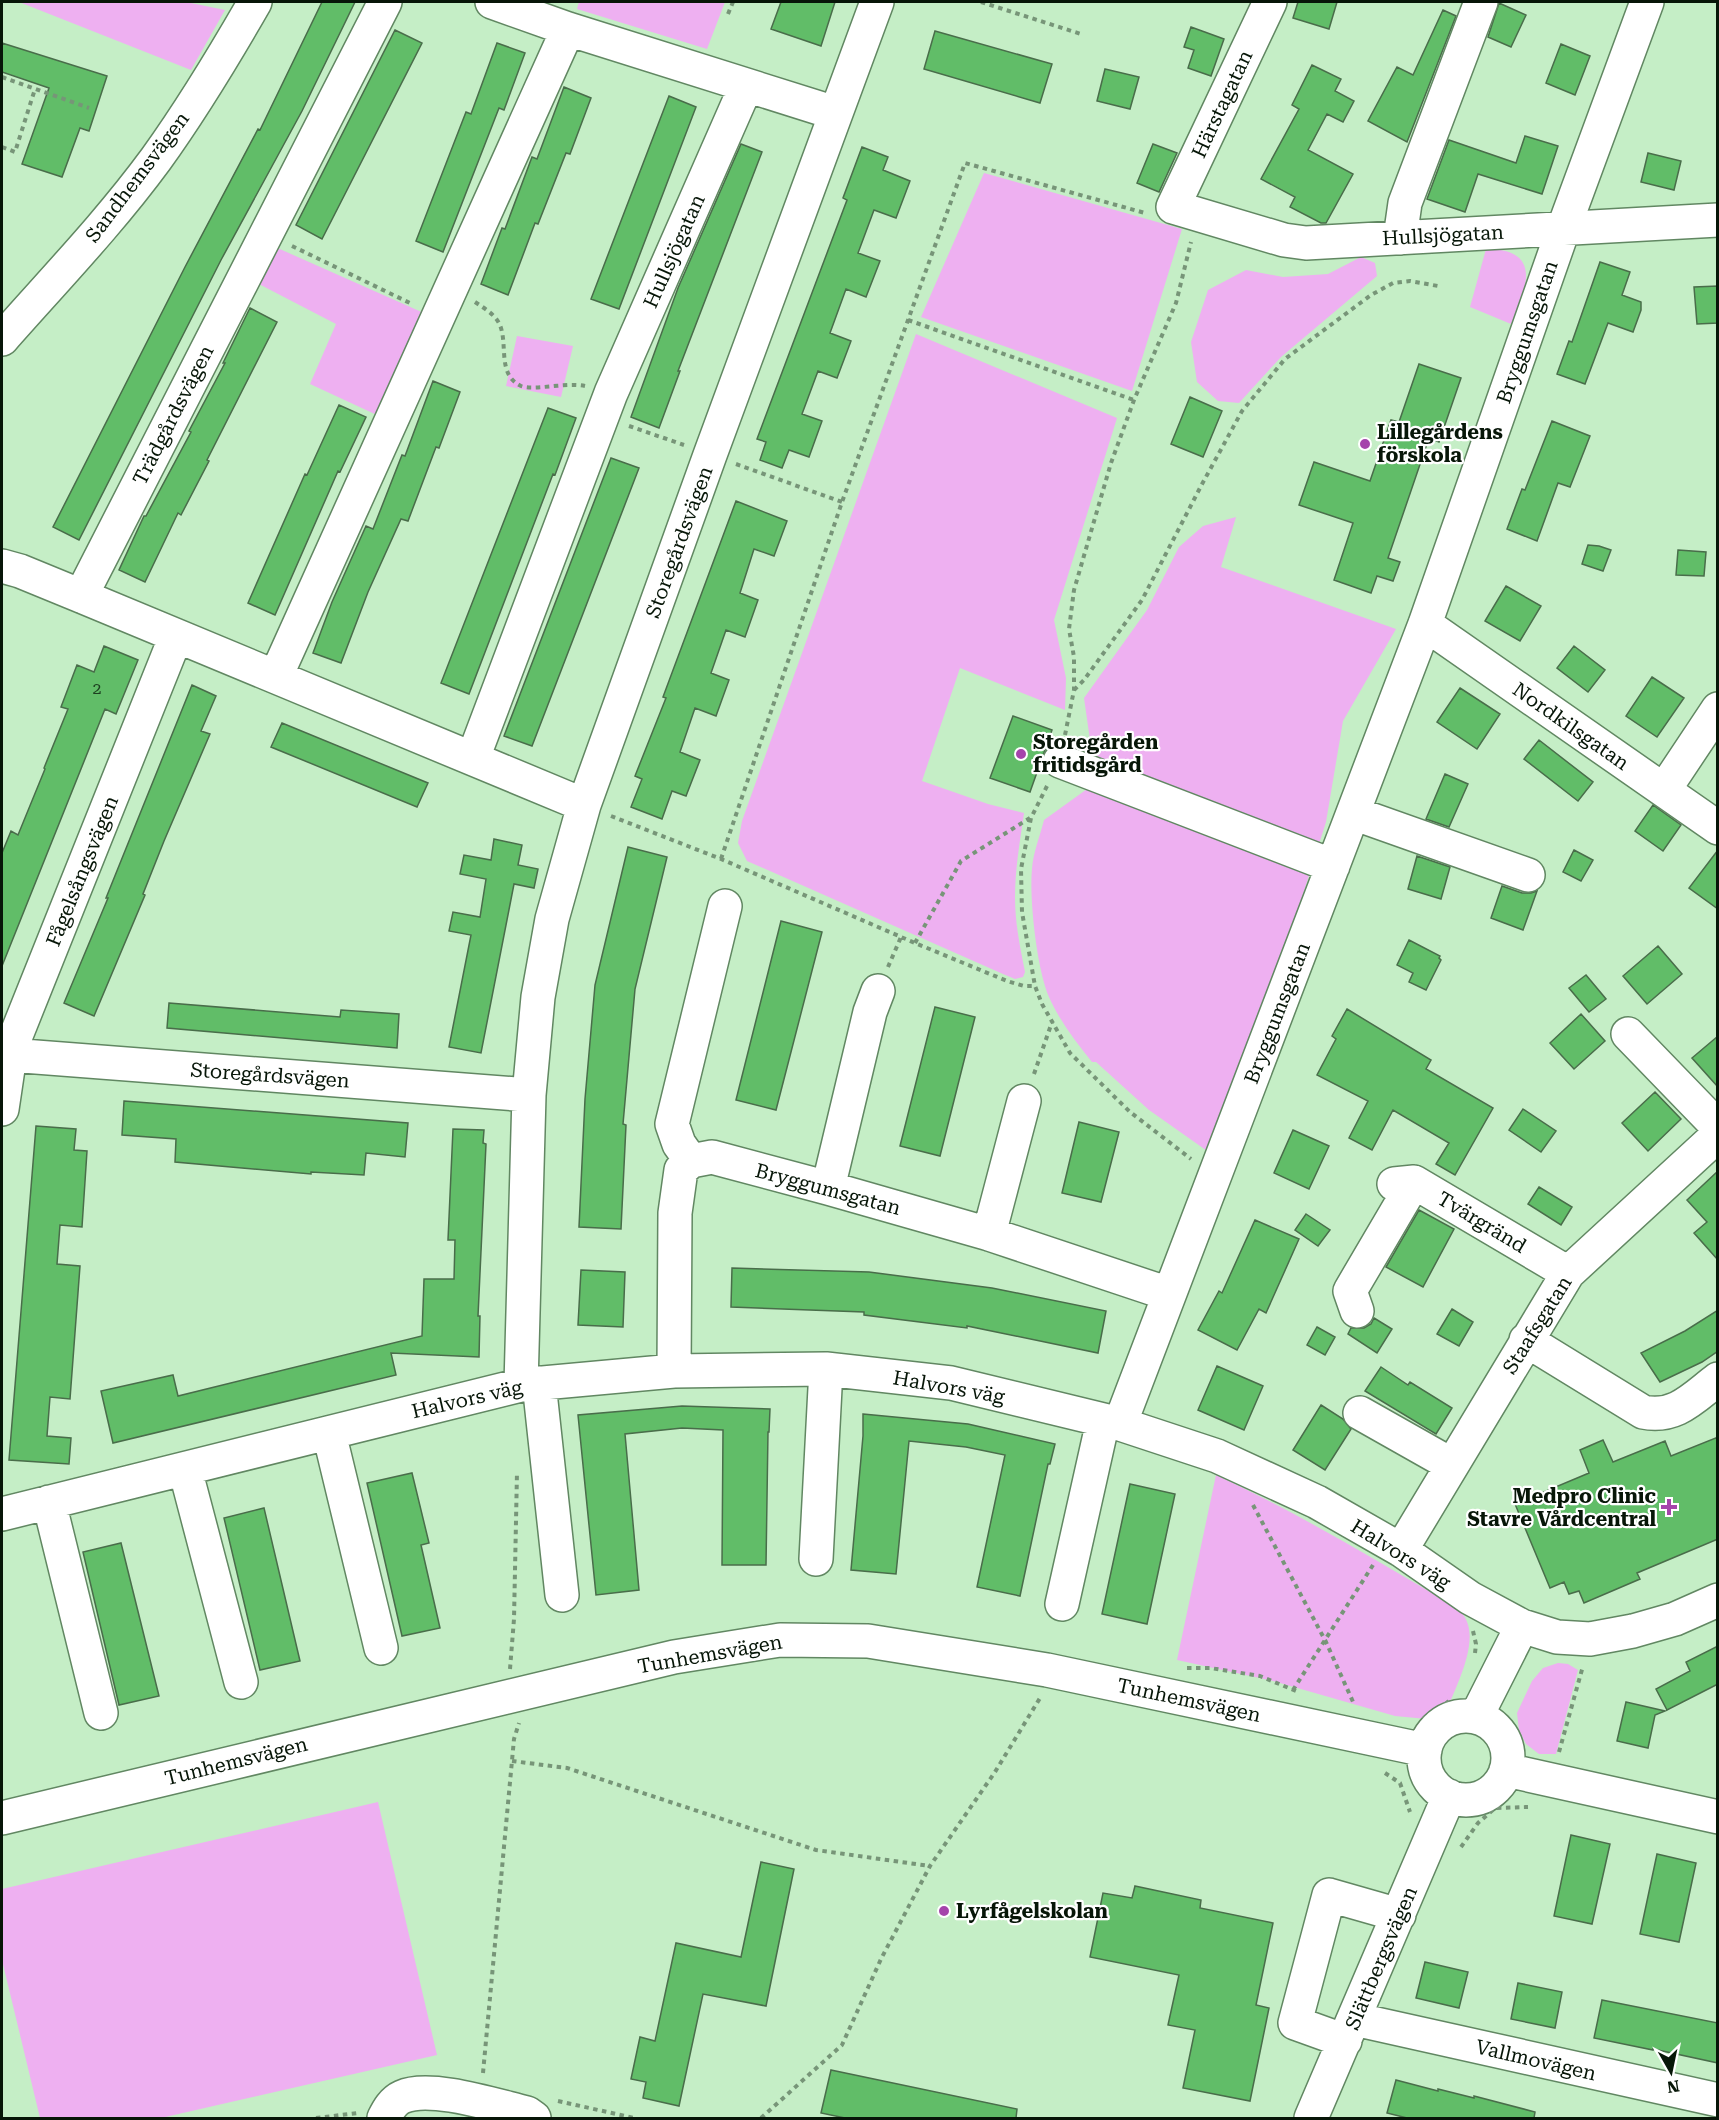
<svg xmlns="http://www.w3.org/2000/svg" width="1719" height="2120" viewBox="0 0 1719 2120" font-family="'Roboto Serif',serif">
  <rect width="100%" height="100%" fill="#c5eec6"/>
  <!-- green -->
  <path fill="#eeb0f1" d="M19,2H186L225,10L191,70Z
    M579,2H725L707,49L577,9Z
    M984,173L1182,229L1132,391L921,317Z
    M273,246L426,314L379,416L310,384L336,324L255,282Z
    M1486,249C1543,249 1527,288 1511,324L1470,307Z
    M1361,257L1375,263L1377,276L1281,357L1239,403L1218,401L1197,382L1191,342L1208,290L1246,270L1283,277L1328,274Z
    M916,334L1117,418L1054,620L1066,678L1065,710L960,668L922,781L988,804L1024,813C1020,841 1015,869 1015,897C1015,923 1020,947 1025,972L1023,977L1015,979L1003,974L747,861L738,843L742,821Z
    M517,336L573,346L561,397L506,386Z
    M1236,517L1221,567L1396,629L1343,721L1326,822L1275,982L1260,1003L1276,983L1210,1153L1149,1110L1096,1062H1092C1076,1042 1059,1020 1049,997C1037,970 1029,899 1032,869C1033,853 1040,836 1044,820L1094,784L1091,747L1084,698L1147,610L1179,547L1203,526Z
    M1216,1475C1298,1513 1376,1560 1454,1606C1458,1609 1462,1613 1464,1616C1481,1641 1455,1688 1446,1712L1427,1719L1395,1716L1273,1681L1177,1660Z
    M1558,1663L1568,1664L1578,1670L1556,1754H1539L1526,1744L1519,1730L1517,1713L1532,1681L1543,1668Z
    M378,1802L437,2055L161,2118H40L2,1960V1889Z"/>
  <!-- building -->
  <path fill="#61bd68" stroke="#496d4a" stroke-width="1.5" d="M322,2H355L302,111L221,260L79,540L53,527L185,267L258,129L260,130Z
    M781,2H835L821,46L771,29Z
    M1298,2H1337L1329,29L1293,18Z
    M1499,3L1526,15L1511,47L1488,37Z
    M1443,10L1456,16L1407,142L1368,121L1397,67L1413,75Z
    M1191,27L1224,39L1211,76L1188,68L1194,50L1184,47Z
    M395,30L422,43L322,239L296,225Z
    M935,31L1052,64L1040,103L924,69Z
    M2,43L107,76L89,131L80,128L62,177L22,164L49,88L2,72Z
    M497,43L525,53L504,110L499,108L443,252L416,241L466,112L471,114Z
    M1561,44L1590,56L1575,95L1546,83Z
    M1312,65L1341,79L1335,91L1354,101L1343,122L1327,114L1308,150L1353,174L1326,223H1321L1290,207L1295,197L1261,179L1299,109L1292,105Z
    M1105,69L1139,77L1130,109L1097,101Z
    M564,87L591,98L570,154L566,153L538,224L535,223L508,295L481,284L502,228L505,229L532,157L537,159Z
    M669,96L696,107L619,309L591,299Z
    M1525,136L1558,146L1542,194L1478,174L1465,212L1427,199L1449,140L1516,163Z
    M741,144L762,152L678,371H680L659,428L631,417L678,288Z
    M1153,144L1177,153L1159,192L1137,183Z
    M862,147L888,157L883,170L910,181L896,218L874,210L858,253L880,261L866,297L846,289L830,333L851,341L837,378L818,371L802,414L822,421L809,457L789,450L782,468L760,460L766,442L757,439L847,200L843,198Z
    M1648,153L1681,161L1674,190L1641,182Z
    M1600,262L1630,272L1622,295L1641,302V310L1633,332L1608,323L1585,384L1557,374L1569,341L1572,342Z
    M1718,286V323L1697,324L1694,287Z
    M250,308L277,322L207,460L209,461L181,515L178,513L145,582L119,570L144,516H146L191,432L189,431L225,363H223Z
    M1419,364L1461,378L1439,442L1429,438L1388,558L1400,562L1393,581L1377,576L1371,593L1334,580L1353,523L1299,505L1314,462L1370,481L1391,420L1399,422Z
    M433,381L460,392L439,448L436,447L408,521L401,519L368,592L341,663L313,653L332,602L366,526L373,529L402,455L405,456Z
    M1190,397L1222,411L1203,457L1171,444Z
    M339,405L366,417L340,472L338,471L275,615L248,603L305,474L307,475Z
    M548,408L576,418L555,475L553,474L469,694L441,683Z
    M1552,421L1590,436L1570,487L1558,483L1537,541L1507,529L1522,489L1525,490Z
    M611,458L639,468L532,746L504,736Z
    M736,501L787,521L774,556L754,549L740,593L758,600L745,637L726,630L711,673L729,680L716,716L695,708L680,752L700,760L686,796L672,791L662,819L631,807L642,779L635,776L666,698L663,697Z
    M1588,545L1599,546L1611,550L1603,571L1582,564Z
    M1678,550L1706,552L1704,576L1676,575Z
    M1506,586L1541,606L1520,641L1485,621Z
    M104,646L138,660L116,714L105,709L2,966V853L11,831L18,835L45,769L44,768L68,709L61,707L77,665L94,672Z
    M1574,646L1605,670L1588,692L1557,668Z
    M1652,677L1684,698L1657,737L1626,716Z
    M192,685L216,696L201,731L210,734L164,841L143,894L145,895L94,1016L64,1003L108,898H106Z
    M1460,688L1500,714L1477,749L1437,722Z
    M1013,716L1052,730L1030,792L990,778Z
    M282,723L428,783L417,807L271,747Z
    M1539,740L1593,782L1578,801L1524,759Z
    M1445,774L1468,784L1449,827L1426,819Z
    M1653,805L1681,825L1663,851L1635,831Z
    M494,839L522,845L518,865L538,869L534,888L514,884L481,1053L449,1047L471,935L449,931L453,912L480,917L486,879L460,874L464,855L491,860Z
    M628,847L667,857L635,989L623,1124L626,1125L621,1229L579,1227L585,1099L595,985Z
    M1574,850L1593,860L1581,881L1563,872Z
    M1718,850V909L1689,888Z
    M1417,856L1450,867L1441,899L1408,889Z
    M1502,886L1522,893H1531L1537,891L1523,930L1491,918Z
    M781,921L822,932L776,1110L736,1100Z
    M1409,940L1440,956L1439,958L1441,960L1426,990L1409,982L1413,973L1397,965Z
    M1658,946L1682,974L1647,1004L1623,976Z
    M1586,975L1606,999L1589,1012L1569,988Z
    M169,1003L340,1017L341,1010L399,1014L397,1048L167,1028Z
    M935,1007L975,1017L940,1156L900,1146Z
    M1347,1009L1431,1060L1426,1069L1493,1108L1455,1175L1436,1164L1449,1143L1393,1110L1372,1150L1349,1138L1368,1101L1317,1075L1336,1039L1332,1036Z
    M1581,1014L1605,1041L1574,1069L1550,1043Z
    M1718,1036V1087L1692,1058Z
    M1655,1092L1681,1119L1648,1151L1622,1123Z
    M124,1101L408,1123L405,1157L366,1153L364,1175L311,1172V1174L175,1162L176,1139L122,1135Z
    M1523,1109L1556,1131L1541,1152L1509,1130Z
    M1079,1122L1119,1132L1101,1202L1062,1193Z
    M36,1126L76,1129L74,1150L87,1151L82,1227L60,1225L57,1264L80,1266L70,1399L50,1397L47,1436L71,1438L69,1464L9,1460Z
    M453,1129L484,1130L483,1143L486,1144L478,1316H480L479,1357L391,1353L396,1375L113,1443L101,1391L173,1375L178,1396L422,1336L424,1279H454L455,1240H448Z
    M1293,1130L1329,1146L1309,1189L1274,1173Z
    M1718,1171V1260L1694,1233L1707,1222L1687,1200Z
    M1539,1187L1572,1207L1561,1225L1528,1204Z
    M1419,1210L1454,1229L1423,1287L1386,1267Z
    M1306,1214L1330,1230L1318,1246L1295,1230Z
    M1255,1220L1299,1239L1266,1313L1259,1309L1237,1350L1198,1330L1219,1291L1222,1293Z
    M732,1268L869,1272L992,1288L1106,1311L1098,1353L967,1326V1328L864,1315V1312L731,1307Z
    M581,1270L625,1272L623,1327L578,1325Z
    M1452,1309L1473,1322L1459,1346L1437,1334Z
    M1718,1310V1351L1702,1362L1660,1382L1641,1353L1685,1331Z
    M1374,1318L1392,1329L1377,1353L1348,1334L1351,1328H1364L1371,1324Z
    M1317,1327L1335,1337L1325,1355L1307,1345Z
    M1217,1366L1263,1386L1244,1430L1198,1410Z
    M1381,1367L1408,1385L1410,1382L1452,1408L1436,1434L1365,1391Z
    M1321,1405L1343,1419L1351,1429L1325,1470L1293,1450Z
    M682,1406L770,1409L769,1432H768L766,1565H722L723,1430L682,1428L625,1434L639,1590L596,1595L578,1415Z
    M863,1414L968,1424L1055,1444L1050,1464H1048L1020,1596L977,1587L1005,1455L966,1447L909,1441L896,1574L851,1570L863,1436Z
    M1718,1437V1539L1637,1573L1640,1579L1584,1603L1579,1591L1569,1594L1564,1582L1550,1588L1515,1504L1589,1473L1580,1450L1603,1440L1613,1462L1665,1441L1671,1456Z
    M412,1473L429,1543L421,1545L440,1628L402,1636L367,1483Z
    M1130,1484L1175,1494L1147,1624L1102,1614Z
    M264,1508L300,1661L260,1670L224,1518Z
    M121,1543L159,1696L119,1705L83,1552Z
    M1718,1646V1684L1667,1710L1656,1689L1690,1671L1686,1662Z
    M1626,1702L1665,1711L1655,1715L1648,1748L1617,1741Z
    M1571,1835L1610,1844L1592,1924L1554,1916Z
    M1657,1854L1696,1863L1679,1942L1640,1934Z
    M761,1862L794,1869L766,2006L703,1994L679,2106L643,2098L646,2082L631,2079L640,2037L655,2041L676,1943L741,1957Z
    M1135,1886L1201,1900L1200,1908L1273,1923L1256,2005L1269,2008L1250,2101L1183,2088L1195,2030L1168,2025L1179,1975L1090,1957L1103,1893L1132,1898Z
    M1425,1962L1468,1972L1459,2008L1416,1998Z
    M1518,1983L1562,1992L1555,2028L1511,2019Z
    M1602,2000L1718,2023V2063L1653,2049V2050L1594,2038Z
    M831,2070L1017,2109L1016,2118H845L821,2113Z
    M1396,2080L1438,2091V2089L1474,2098V2096L1535,2112L1534,2118H1407L1387,2113Z"/>
  <g fill="none" stroke-linecap="round" stroke-linejoin="round">
    <defs>
      <path id="minor" d="M492,2L568,29L835,113
        M1270,2L1173,207L1284,240L1306,243L1718,220
        M1400,238L1405,203L1481,2
        M2,339C54,280 109,223 156,159C192,109 224,56 255,2
        M2,566L20,571L81,596L584,805
        M81,596L385,2
        M1425,624L1718,828
        M276,676L568,29
        M473,758L611,393L746,86
        M1060,761L1333,866
        M1664,790L1718,709
        M1353,813L1528,875
        M1628,1034L1718,1127
        M10,1055L529,1095
        M2,1109L10,1055L17,1033L176,636
        M691,1161L679,1144L672,1124L725,906
        M1394,1184L1414,1182L1568,1273
        M828,1188L870,1012L878,991
        M989,1234L1024,1101
        M1357,1311L1350,1291L1414,1182
        M1526,1340L1643,1412C1676,1419 1694,1397 1718,1379
        M674,1371L675,1213L681,1170L691,1161L712,1157L828,1188L989,1234L1169,1294
        M539,1383L562,1595
        M521,1385L529,1095L538,997L552,919L584,805L710,455L877,2
        M1360,1413L1452,1465
        M1120,1424L1425,624L1564,227L1647,2
        M329,1433L381,1648
        M185,1469L241,1682
        M49,1502L101,1713
        M2,1514L521,1385L674,1371L826,1369L951,1383L1120,1424L1217,1456L1317,1502L1401,1550L1470,1598L1522,1626L1557,1637L1590,1639L1633,1631L1675,1619L1718,1600
        M1401,1550L1568,1273L1718,1135
        M816,1559L826,1369
        M1062,1604L1103,1421
        M1424 1758a42 42 0 1 1 84 0a42 42 0 1 1-84 0Z
        M1476,1717L1522,1626
        M1506,1770L1718,1817
        M2,1818L674,1657L780,1640L868,1641L1047,1670L1425,1750
        M1354,2019L1718,2100
        M1345,2041L1295,2023L1329,1895L1399,1915
        M384,2118C388,2110 393,2101 402,2097C430,2084 497,2106 527,2113L534,2118
        M1311,2118L1449,1796"/>
    </defs>
    <!-- minor casing -->
    <use href="#minor" stroke="#618762" stroke-width="36"/>
    <!-- path -->
    <path stroke="#779578" stroke-width="4" stroke-dasharray="4.5 4.5" stroke-linecap="butt" d="M981,2L1081,34
      M728,14L733,2
      M2,77L89,108
      M2,147L15,152L35,89
      M292,246L412,304
      M475,302C484,308 494,314 499,323C509,343 496,374 521,386C533,391 566,382 585,386
      M908,320L1134,400
      M629,426L684,445
      M736,464L842,502
      M1074,690L1084,680L1142,600L1201,486L1242,411L1285,359L1371,295L1393,283L1410,281L1438,286
      M1065,735L1074,690V657L1069,629L1074,590L1111,463L1134,400L1176,303L1191,242
      M1047,786L1031,818L1021,869L1022,912L1035,986L1042,1004L1070,1053L1130,1112L1191,1159
      M611,816L721,859L915,943L1007,981L1024,986H1035
      M721,859L842,502L965,163L1145,213
      M915,943L961,861L1030,818
      M888,967L901,937
      M1034,1074L1052,1022
      M1253,1505L1326,1642L1354,1704
      M1473,1631L1476,1644L1475,1653
      M1187,1668H1210L1260,1676L1296,1691
      M510,1669L514,1619L517,1472
      M1293,1690L1373,1565
      M1423,1719L1441,1708L1451,1699
      M1559,1752L1583,1666
      M512,1761L567,1768L816,1850L930,1866
      M1385,1773L1400,1783L1410,1812
      M1461,1847L1478,1823L1495,1808L1528,1807
      M483,2073L514,1739L519,1723
      M558,2101L634,2118
      M316,2118L358,2113
      M761,2118L842,2045L881,1959L930,1866L995,1772L1040,1698"/>
    <!-- minor -->
    <use href="#minor" stroke="#fff" stroke-width="33"/>
  </g>
  <!-- markers -->
  <g fill="#a544ab" stroke="#fff" stroke-width="2">
    <circle cx="1365" cy="444" r="6"/>
    <circle cx="1021" cy="754" r="6"/>
    <path d="M1666 1498h6v6h6v6h-6v6h-6v-6h-6v-6h6z"/>
    <circle cx="944" cy="1911" r="6"/>
  </g>
  <g text-anchor="middle" dominant-baseline="central" stroke-width="4.5" stroke-linejoin="round" paint-order="stroke">
    <!-- number labels -->
    <g font-size="16" fill="#1e4020">
      <text x="97" y="688">2</text>
    </g>
    <!-- street labels -->
    <g font-size="20" fill="#071608" stroke="#fff">
      <text transform="translate(1222 104) rotate(-65)">Härstagatan</text>
      <text transform="translate(137 177) rotate(-53)">Sandhemsvägen</text>
      <text transform="translate(1443 235) rotate(-3)">Hullsjögatan</text>
      <text transform="translate(674 251) rotate(-66)">Hullsjögatan</text>
      <text transform="translate(1527 332) rotate(-71)">Bryggumsgatan</text>
      <text transform="translate(173 415) rotate(-63)">Trädgårdsvägen</text>
      <text transform="translate(679 542) rotate(-70)">Storegårdsvägen</text>
      <text transform="translate(1571 726) rotate(35)">Nordkilsgatan</text>
      <text transform="translate(82 871) rotate(-68)">Fågelsångsvägen</text>
      <text transform="translate(1277 1013) rotate(-69)">Bryggumsgatan</text>
      <text transform="translate(270 1075) rotate(4)">Storegårdsvägen</text>
      <text transform="translate(828 1189) rotate(15)">Bryggumsgatan</text>
      <text transform="translate(1482 1222) rotate(31)">Tvärgränd</text>
      <text transform="translate(1537 1325) rotate(-58)">Staafsgatan</text>
      <text transform="translate(949 1387) rotate(10)">Halvors väg</text>
      <text transform="translate(467 1399) rotate(-13)">Halvors väg</text>
      <text transform="translate(1401 1554) rotate(32)">Halvors väg</text>
      <text transform="translate(710 1654) rotate(-10)">Tunhemsvägen</text>
      <text transform="translate(1189 1700) rotate(12)">Tunhemsvägen</text>
      <text transform="translate(236 1761) rotate(-14)">Tunhemsvägen</text>
      <text transform="translate(1381 1958) rotate(-67)">Slättbergsvägen</text>
      <text transform="translate(1536 2060) rotate(13)">Vallmovägen</text>
    </g>
    <!-- poi labels -->
    <g font-size="20" font-weight="bold" fill="#071608" stroke="#fff" text-anchor="start">
      <text x="1377" y="432">Lillegårdens<tspan x="1377" dy="23">förskola</tspan></text>
      <text x="1033" y="742">Storegården<tspan x="1033" dy="23">fritidsgård</tspan></text>
      <text x="1656" y="1496" text-anchor="end">Medpro Clinic<tspan x="1656" dy="23">Stavre Vårdcentral</tspan></text>
      <text x="956" y="1911">Lyrfågelskolan</text>
    </g>
  </g>
  <!-- border -->
  <rect width="1719" height="2120" fill="none" stroke="#071608" stroke-width="6"/>
  <!-- north arrow -->
  <g transform="translate(1671 2072) rotate(171)" stroke="#ffffff" stroke-width="4.5" paint-order="stroke">
  <path d="M0-4.5L10 22L0 15L-10 22Z" fill="#071608"/>
  <text y="-9" font-size="16" font-weight="bold" text-anchor="middle" fill="#071608">N</text>
  </g>
</svg>
